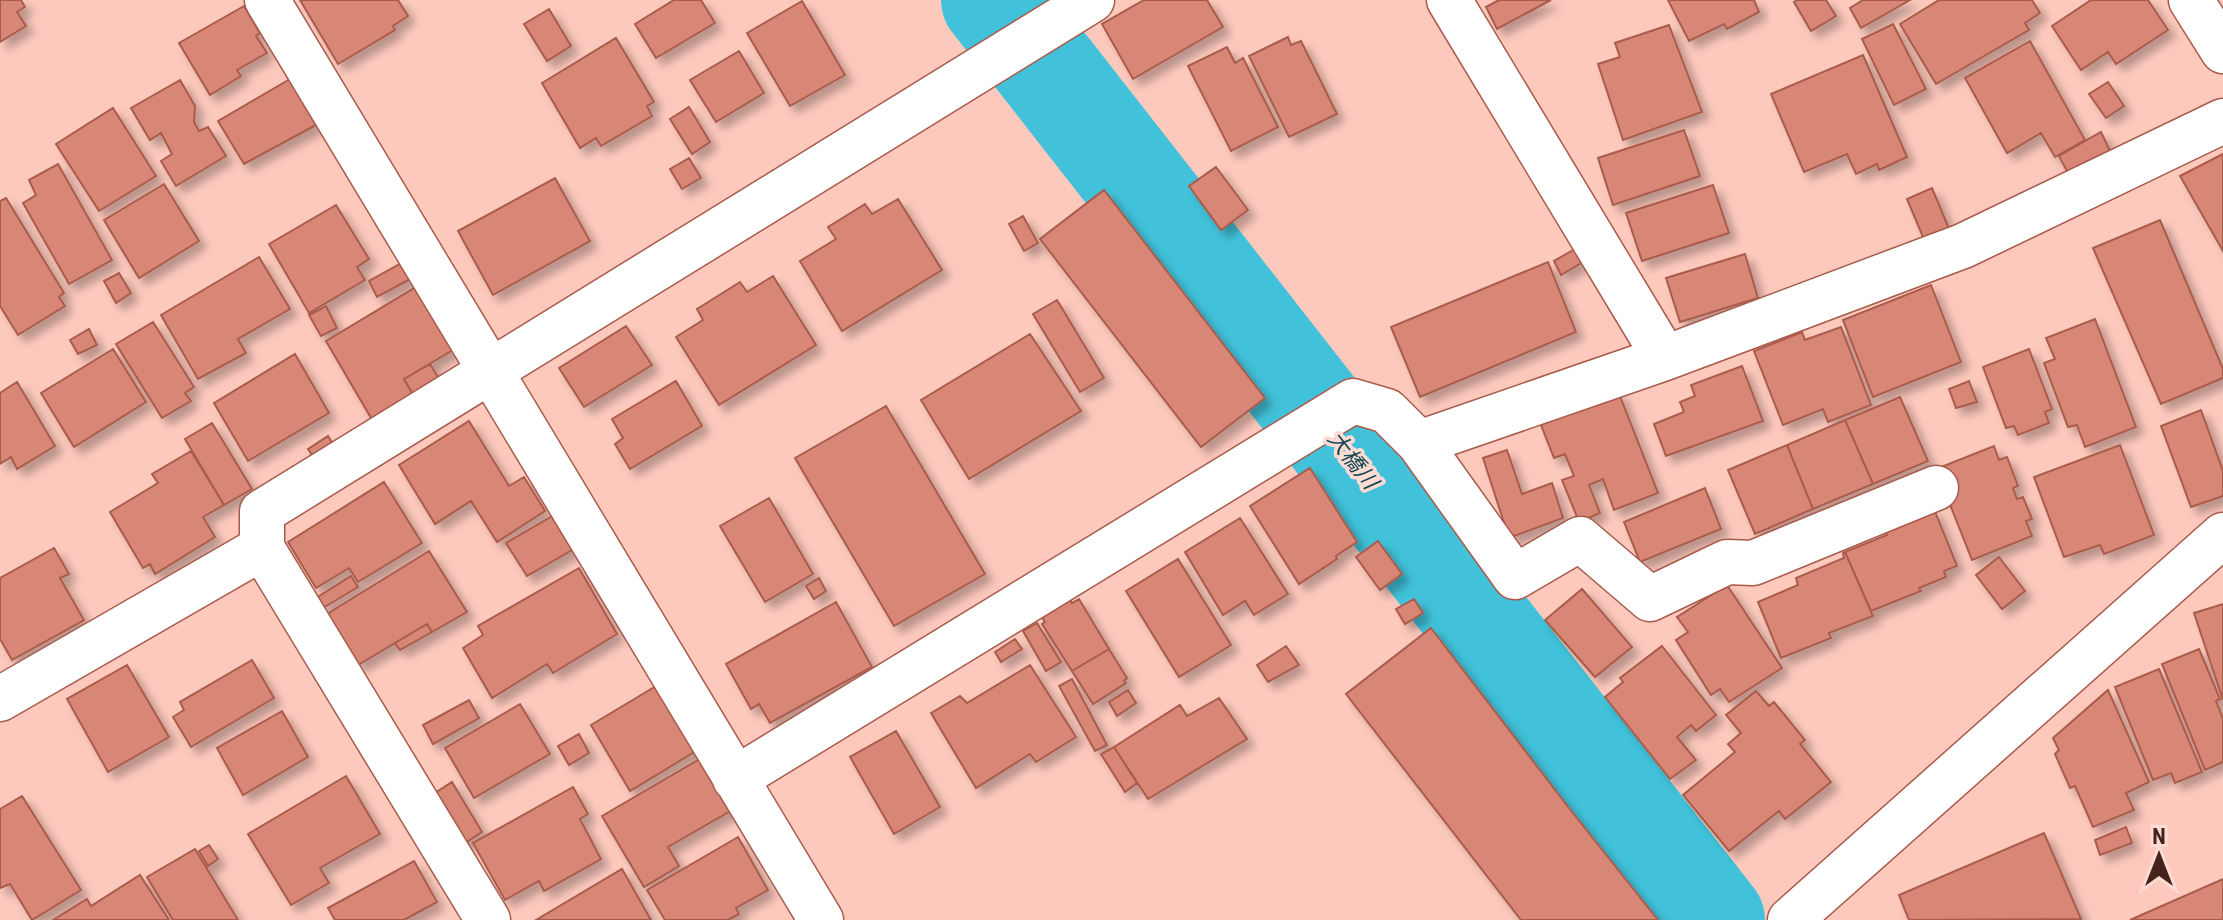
<svg xmlns="http://www.w3.org/2000/svg" width="2223" height="920" viewBox="0 0 2223 920" font-family="'Roboto Condensed','Noto Sans JP',sans-serif">
  <defs>
    <filter id="shadow"><feDropShadow dx="7" dy="7" stdDeviation="4" flood-color="#0004"/></filter>
  </defs>
  <rect width="100%" height="100%" fill="#fec9bd"/>
  <g fill="none" stroke-linecap="round" stroke-linejoin="round">
    <!-- river -->
    <path stroke="#41c2da" stroke-width="104" d="M993,0L1713,920"/>
  </g>
  <!-- building -->
  <path fill="#d88675" stroke="#a95c4c" stroke-width="2" filter="url(#shadow)" d="M0,0H21L25,7L17,12L26,26L0,42Z
    M300,0H398L408,16L393,26L395,30L338,64Z
    M674,0H701L715,23L656,58L635,24Z
    M1144,0H1207L1223,27L1133,79L1102,24Z
    M1499,0H1551L1497,29L1486,7Z
    M1668,0H1754L1759,12L1727,29L1724,24L1689,41Z
    M1797,0H1826L1836,16L1811,31L1794,2Z
    M1863,0H1910L1861,28L1850,8Z
    M1939,0H2032L2040,13L2025,23L2029,30L1936,84L1900,24Z
    M2091,0H2148L2168,30L2116,64L2108,52L2081,70L2052,26Z
    M802,1L845,75L790,106L747,33Z
    M244,6L260,33L256,36L267,53L237,70L241,76L210,95L179,43Z
    M549,9L571,46L547,61L524,24Z
    M1893,24L1926,89L1894,105L1862,39Z
    M1669,25L1702,112L1623,140L1598,64L1620,57L1615,43Z
    M1288,37L1291,45L1301,41L1337,114L1289,137L1249,56Z
    M616,38L654,102L647,106L652,116L601,146L596,138L580,148L542,83Z
    M2030,41L2085,140L2055,157L2041,133L2007,153L1965,78Z
    M1227,47L1235,63L1243,58L1278,127L1231,151L1188,66Z
    M739,51L764,93L716,122L690,80Z
    M1863,55L1907,157L1879,170L1877,164L1856,174L1847,154L1804,172L1771,94Z
    M290,79L316,125L244,164L218,121Z
    M180,80L195,106L194,122L199,131L208,127L226,156L176,186L161,161L172,154L161,133L150,140L131,108Z
    M2108,82L2124,106L2106,118L2089,94Z
    M689,107L710,142L692,154L670,119Z
    M113,108L156,176L99,211L56,144Z
    M1684,130L1700,176L1613,205L1598,158Z
    M2101,132L2112,155L2070,177L2059,156Z
    M2223,154V251L2180,176Z
    M689,158L701,178L682,189L670,169Z
    M58,164L112,260L69,284L23,203L36,195L29,180Z
    M1216,167L1248,210L1221,230L1189,186Z
    M555,178L590,241L493,295L458,231Z
    M164,184L199,241L139,278L104,220Z
    M1713,185L1729,233L1642,261L1626,213Z
    M1932,188L1950,231L1925,242L1907,199Z
    M1104,190L1265,398L1201,447L1040,239Z
    M6,198L64,293L59,297L65,306L18,335L0,306V201Z
    M898,199L942,270L842,331L800,261L836,239L828,227L865,204L872,214Z
    M336,205L369,259L357,267L365,280L309,313L269,244Z
    M1023,216L1038,243L1024,251L1009,224Z
    M2160,220L2223,369V378L2161,404L2093,248Z
    M1575,249L1583,262L1561,275L1554,261Z
    M1745,254L1758,298L1680,322L1666,278Z
    M259,257L290,309L238,339L246,353L198,379L161,315Z
    M405,261L414,277L377,297L369,281Z
    M1548,262L1576,332L1420,397L1391,327Z
    M119,273L131,293L116,303L104,281Z
    M773,276L816,345L719,405L676,337L703,320L697,309L740,282L747,292Z
    M1931,285L1961,362L1873,397L1843,320Z
    M416,287L453,350L404,379L415,398L374,423L326,341Z
    M1057,300L1104,378L1080,392L1033,314Z
    M326,306L337,328L321,336L309,315Z
    M2095,319L2136,427L2085,447L2077,425L2068,427L2044,363L2055,359L2046,338Z
    M153,322L194,387L185,393L191,401L162,418L116,344Z
    M626,326L652,365L584,407L559,368Z
    M1841,327L1871,405L1828,422L1823,409L1783,425L1754,351L1802,332L1805,340Z
    M89,329L97,345L78,354L70,340Z
    M1030,334L1081,411L969,479L921,400Z
    M113,349L146,402L74,447L41,393Z
    M2029,349L2052,409L2045,412L2049,423L2018,435L2014,426L2006,428L1983,367Z
    M295,354L329,413L248,461L214,403Z
    M430,364L441,382L415,398L404,379Z
    M1742,366L1763,421L1666,456L1654,424L1684,412L1680,402L1695,396L1691,385Z
    M676,381L702,426L630,469L615,444L623,438L612,419Z
    M1969,381L1977,402L1956,408L1949,389Z
    M17,382L55,446L17,469L11,457L0,464V393Z
    M1618,391L1658,493L1614,510L1603,479L1589,485L1600,513L1579,522L1562,480L1574,476L1565,454L1554,458L1541,425Z
    M1900,397L1928,461L1873,484L1845,420Z
    M886,406L985,574L894,626L795,458Z
    M2201,410L2223,471V496L2191,507L2161,426Z
    M1845,420L1873,484L1813,509L1787,445Z
    M469,421L509,486L524,477L545,511L497,542L471,501L435,524L399,465Z
    M212,423L252,489L224,505L185,439Z
    M328,436L336,449L316,461L308,449Z
    M1787,445L1813,509L1755,534L1728,470Z
    M2120,445L2154,535L2104,554L2100,545L2064,557L2034,477Z
    M1994,446L1999,460L2007,457L2018,486L2013,488L2017,499L2023,497L2032,519L2026,521L2032,536L1972,560L1936,469Z
    M1507,450L1522,494L1552,483L1563,518L1509,538L1483,458Z
    M191,451L224,505L203,517L215,537L155,574L150,564L143,568L110,512L158,483L152,474Z
    M1310,468L1357,542L1336,556L1337,559L1299,584L1250,506Z
    M384,482L422,543L358,582L349,568L316,588L288,542Z
    M1705,488L1721,529L1640,562L1624,522Z
    M769,498L813,574L765,602L720,526Z
    M1934,509L1957,566L1944,571L1946,577L1919,588L1921,591L1871,611L1845,552L1887,535L1885,529Z
    M554,515L574,549L527,576L506,543Z
    M1240,518L1288,594L1254,615L1245,601L1223,615L1185,552Z
    M1378,541L1402,574L1380,590L1356,557Z
    M54,548L69,574L60,578L84,620L12,660L0,639V578Z
    M429,551L467,612L432,632L427,624L358,665L327,614Z
    M1845,552L1873,616L1829,633L1831,638L1781,658L1758,602L1798,585L1796,578L1844,558L1843,553Z
    M1999,557L2025,591L2002,609L1976,575Z
    M1178,559L1231,645L1179,677L1126,591Z
    M579,568L617,634L553,673L547,664L492,698L463,648L483,635L478,626Z
    M351,576L358,587L323,608L316,598Z
    M819,578L826,591L814,599L806,586Z
    M1727,585L1782,668L1729,702L1720,689L1711,695L1676,640L1688,632L1677,617Z
    M1582,589L1632,647L1595,677L1545,620Z
    M1070,599L1072,603L1079,599L1109,649L1072,671L1042,624L1045,622L1041,616Z
    M1414,599L1423,613L1405,624L1396,609Z
    M836,602L872,667L770,723L759,704L751,709L726,664Z
    M2223,604V700L2194,613Z
    M1037,623L1061,662L1046,671L1023,631Z
    M427,624L432,632L400,650L395,643Z
    M1431,628L1569,808L1658,920H1521L1346,694Z
    M1015,639L1022,649L1001,662L995,652Z
    M1286,646L1299,665L1268,682L1257,665Z
    M1662,646L1716,715L1696,731L1691,725L1677,737L1696,760L1670,779L1605,697L1623,682L1620,678Z
    M1109,649L1127,678L1124,681L1126,683L1093,704L1072,671Z
    M2199,649L2220,699L2216,701L2223,719V762L2205,770L2162,664Z
    M252,660L274,698L191,747L173,717L184,710L180,702Z
    M127,665L169,737L108,772L67,699Z
    M1030,665L1076,737L1036,762L1030,754L976,788L931,713L960,696L967,703Z
    M2159,669L2202,772L2175,783L2171,773L2153,780L2115,687Z
    M1072,679L1107,745L1095,751L1059,686Z
    M661,683L701,748L630,791L591,725Z
    M1128,690L1136,703L1117,716L1109,702Z
    M2108,690L2149,782L2126,793L2134,810L2093,827L2075,786L2070,788L2055,754L2059,750L2053,738Z
    M1756,691L1769,706L1774,702L1805,740L1800,744L1831,782L1785,819L1779,811L1729,851L1683,795L1735,752L1728,744L1741,733L1726,715Z
    M1219,698L1247,739L1148,799L1114,747L1180,705L1187,716Z
    M469,700L479,718L433,744L423,725Z
    M520,704L550,754L474,798L445,748Z
    M282,711L308,757L243,795L217,748Z
    M896,731L940,807L894,834L850,757Z
    M579,734L589,753L569,765L558,746Z
    M1114,747L1137,783L1125,792L1101,754Z
    M703,757L734,809L668,847L679,866L644,887L602,816Z
    M346,776L380,834L320,868L329,883L291,905L248,834Z
    M452,782L482,832L462,845L432,795Z
    M573,787L588,814L580,819L601,859L544,891L539,881L505,900L473,843Z
    M22,796L81,890L32,920L10,884L0,888V809Z
    M2126,827L2132,843L2100,855L2095,840Z
    M2044,833L2081,919L1909,920L1899,895Z
    M738,837L768,890L736,908L739,914L728,920H665L647,890Z
    M209,845L218,859L208,866L199,851Z
    M195,849L238,920H173L147,877Z
    M414,861L437,902L404,920H335L328,908Z
    M622,869L651,920H536Z
    M140,875L169,920H53L87,899L91,906Z
    M2223,879V920H2130Z"/>
  <g fill="none" stroke-linecap="round" stroke-linejoin="round">
    <defs>
      <path id="minor" d="M267,0L821,920
        M1449,0L1665,358L1963,246L2223,121
        M2191,0L2223,51
        M1419,443L1515,577L1580,539L1650,599L1727,562L1753,563L1936,488
        M262,548L488,920
        M0,699L262,548V512L1092,0
        M735,779L1353,401L1387,411L1419,443L1665,358
        M1790,920L2223,535"/>
    </defs>
    <!-- minor casing -->
    <use href="#minor" stroke="#a85b4b" stroke-width="47"/>
    <!-- minor -->
    <use href="#minor" stroke="#fff" stroke-width="44"/>
  </g>
  <g text-anchor="middle" dominant-baseline="central" stroke-width="7" stroke-linejoin="round" paint-order="stroke">
    <!-- water labels -->
    <g font-size="22" font-style="italic" fill="#114853" stroke="#ffdbd3">
      <text transform="translate(1353 460) rotate(52)">大橋川</text>
    </g>
  </g>
  <!-- north arrow -->
  <g transform="translate(2159 856)" stroke="#ffdbd3" stroke-width="6" paint-order="stroke">
  <path d="M0-6L14 30L0 20L-14 30Z" fill="#44231c"/>
  <text y="-12" font-size="22" font-weight="bold" text-anchor="middle" fill="#44231c">N</text>
  </g>
</svg>
